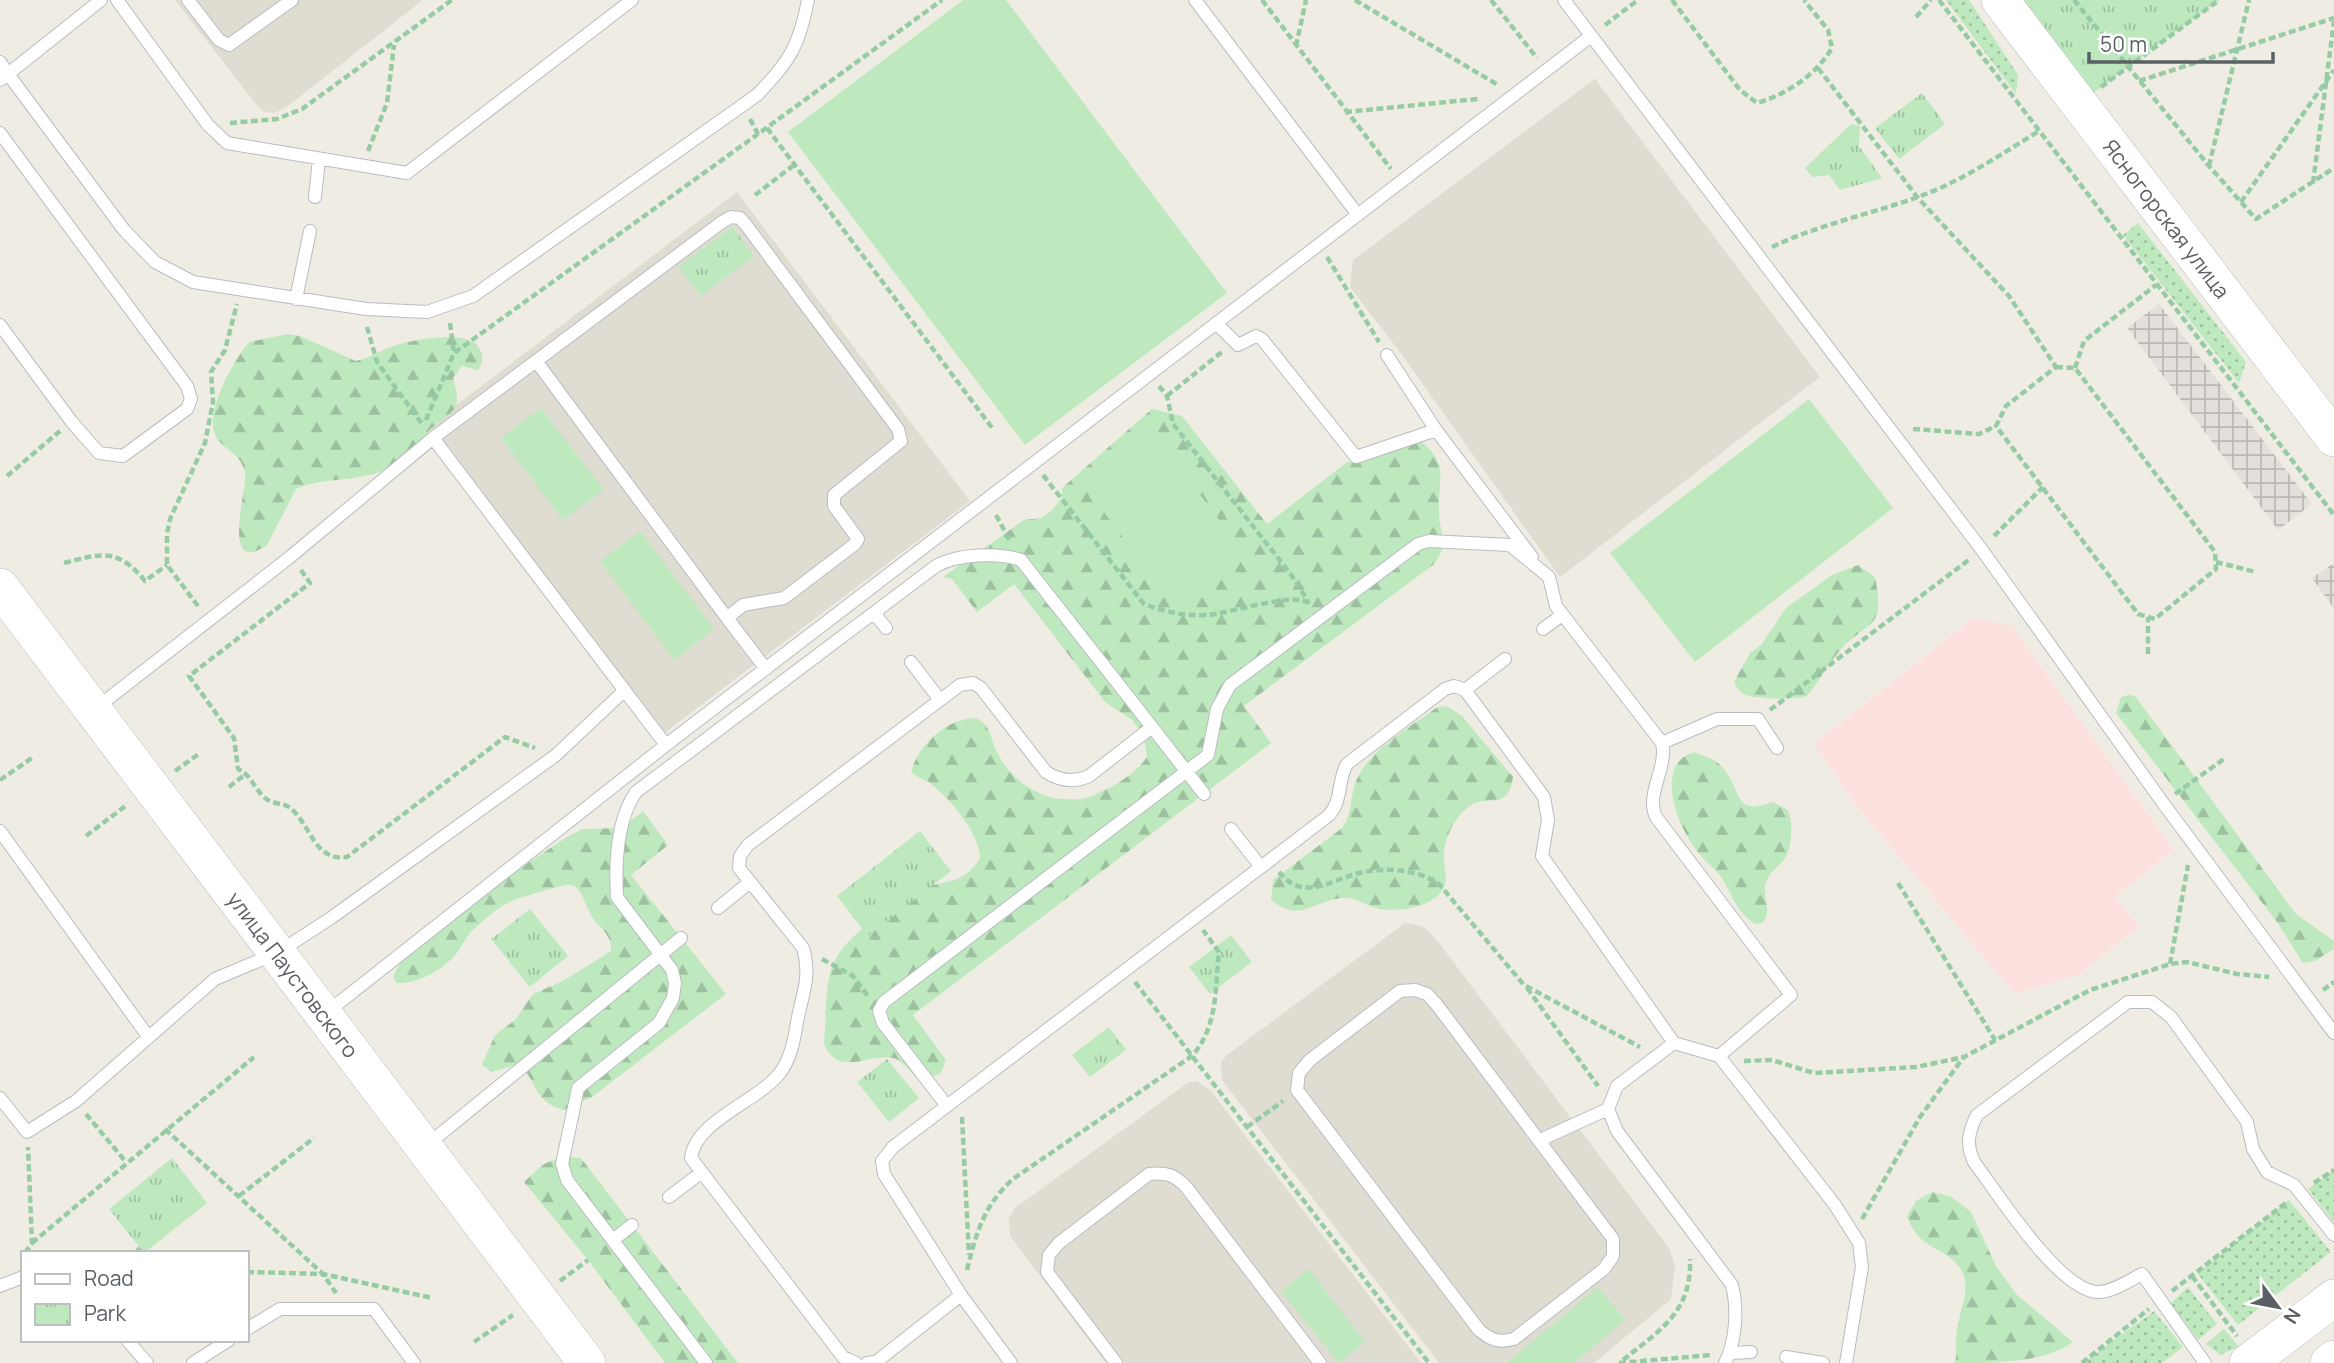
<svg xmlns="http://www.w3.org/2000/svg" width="2334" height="1363" viewBox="0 0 2334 1363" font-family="Manrope,sans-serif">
  <defs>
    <pattern id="industrial-grid" width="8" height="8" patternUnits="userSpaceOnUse" patternTransform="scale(1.75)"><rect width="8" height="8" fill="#e3e0db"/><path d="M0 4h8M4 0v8" fill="none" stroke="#bbb9b5"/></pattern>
    <pattern id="grass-dots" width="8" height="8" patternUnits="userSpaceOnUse" patternTransform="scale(1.75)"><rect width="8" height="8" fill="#bee9be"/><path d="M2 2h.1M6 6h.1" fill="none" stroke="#9dc09e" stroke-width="1.8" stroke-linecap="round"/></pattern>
    <pattern id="forest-firs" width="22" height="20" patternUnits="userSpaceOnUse" patternTransform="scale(1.75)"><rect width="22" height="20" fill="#bee9be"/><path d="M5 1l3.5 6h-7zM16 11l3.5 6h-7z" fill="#9dc09e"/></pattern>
    <pattern id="park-tufts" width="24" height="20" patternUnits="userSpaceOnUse" patternTransform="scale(1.75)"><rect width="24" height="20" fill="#bee9be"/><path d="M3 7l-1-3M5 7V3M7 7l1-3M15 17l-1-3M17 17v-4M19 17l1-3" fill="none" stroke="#9dc09e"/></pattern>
  </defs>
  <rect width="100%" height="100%" fill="#efede3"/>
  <!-- industrial -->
  <path fill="url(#industrial-grid)" d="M2159,304L2312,504L2278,530L2127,328Z
    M2334,563V609L2312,578Z"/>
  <!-- education -->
  <path fill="#dfdcd2" d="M175,0H423L284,109L273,113L263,111L255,103Z
    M1595,79L1820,377L1560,577L1397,348L1350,287L1353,260Z
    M737,192L970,501L663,734L430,425Z
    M1405,923L1422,926L1433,935L1669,1248L1675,1265L1671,1299L1594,1363H1439L1222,1080L1221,1062L1227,1055Z
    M1197,1081L1210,1090L1421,1363H1106L1010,1236L1009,1218L1015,1208L1189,1082Z"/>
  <!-- medical -->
  <path fill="#fde1df" d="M1973,618L2012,626L2174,850L2116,896L2139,927L2080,974L2014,994L1853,802L1814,744Z"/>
  <!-- grass -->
  <path fill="url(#grass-dots)" d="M1946,0H1969L2018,75L2016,94Z
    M2138,223L2246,362L2239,383L2123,235Z
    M2334,1169V1222L2308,1189Z
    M2289,1200L2331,1252L2238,1325L2197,1273Z
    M2188,1287L2217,1324L2198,1340L2171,1303Z
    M2154,1311L2183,1347L2162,1363H2083Z
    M2224,1329L2239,1347L2220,1355L2206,1344Z"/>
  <!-- forest -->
  <path fill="url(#forest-firs)" d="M288,334L300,336L356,361C371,358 382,349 397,345C414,339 466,331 477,345C484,353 484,362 478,370L462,366L453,378C463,413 454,408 431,429C417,442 408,457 391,467C362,483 326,476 296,489L267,545C219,578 248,487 245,473C242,456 229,452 218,440C200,418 234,360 249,342Z
    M1152,409L1182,416L1267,524L1347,462C1389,464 1383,439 1417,438C1452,465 1437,479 1439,513C1440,538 1451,542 1433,565L1244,706L1271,743L913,1015L946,1060L941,1073L924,1081C912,1077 904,1060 893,1058C870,1053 838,1078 824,1044C829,974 820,955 885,913C897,905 911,893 925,888C951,878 961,885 980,859C980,833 950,799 930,783C923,778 917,778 911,772C918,745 947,718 976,718C992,726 990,739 998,754C1015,788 1058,810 1094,795C1113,787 1136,774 1147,757L1144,736L1132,720L1105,702L1014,584L977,612L952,579L943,577L1024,520L1041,518L1051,511L1062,498V488Z
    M1858,565L1875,577C1887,634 1865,619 1837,654C1826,667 1818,683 1807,696C1795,700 1758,699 1745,695C1741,693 1736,687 1734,682L1750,653L1761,645L1786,608L1832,575Z
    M2128,695L2135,696L2296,914L2334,941V949L2315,961L2303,963L2277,922L2116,713L2121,697Z
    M1447,706L1462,716L1513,777C1508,814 1485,791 1466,809C1452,821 1442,843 1444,862C1445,874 1449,881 1441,892C1430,908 1394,913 1376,908C1364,905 1355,896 1341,898C1311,902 1301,923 1271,900L1273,880L1342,828C1354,812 1349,794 1358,777C1372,748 1411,727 1436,708Z
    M1694,752C1704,756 1716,759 1723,768C1742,790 1733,817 1773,802L1788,810C1793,822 1792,842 1787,854C1782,866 1767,872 1765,886C1763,900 1773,911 1762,923L1755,924C1732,907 1734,896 1721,877C1716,869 1708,864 1702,857C1685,838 1669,804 1672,779C1674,764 1680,757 1694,752Z
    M643,811L668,845L631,875L726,994L592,1097L563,1110C529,1100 539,1076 516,1065L492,1072L482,1065L495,1035L515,1020L533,994L563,981L611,951C612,932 599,930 591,915C574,881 581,880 540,892C509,900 500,905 476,927C467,934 463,945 457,953C443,970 418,984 396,983L393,977L401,961L498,883L567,837L582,829L622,828Z
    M563,1156L581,1158L738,1363H665L588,1260L524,1182L542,1165Z
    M1932,1192L1950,1196L1971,1212L1996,1266L2017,1295L2073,1342C2044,1363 1993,1363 1955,1363C1957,1354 1955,1345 1956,1336C1959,1304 1982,1276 1943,1253C1924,1242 1915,1238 1907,1216L1916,1201Z"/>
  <!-- park -->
  <path fill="url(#park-tufts)" d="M2022,0H2219L2093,93Z
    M1922,93L1945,124L1899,159L1875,128Z
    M1851,124L1860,126L1859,146L1882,178L1840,190L1829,175L1812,177L1805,168Z
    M732,227L754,256L701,296L678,267Z
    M920,831L951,871L868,936L837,896Z
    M530,909L568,956L530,987L491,939Z
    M1231,935L1252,962L1210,994L1189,967Z
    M1109,1027L1126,1050L1090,1077L1072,1055Z
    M887,1059L919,1098L889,1122L857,1082Z
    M172,1158L207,1203L144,1253L109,1209Z"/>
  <!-- pitch -->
  <path fill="#bee9be" d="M963,0H1006L1227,293L1025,445L788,132Z
    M1809,399L1893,508L1695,662L1610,553Z
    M541,408L604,490L563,520L501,438Z
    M1154,433L1243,552L1172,604L1084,485Z
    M640,531L714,629L674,660L600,561Z
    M1309,1269L1365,1342L1339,1363L1281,1291Z
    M1598,1287L1625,1320L1574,1363H1510L1509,1361Z"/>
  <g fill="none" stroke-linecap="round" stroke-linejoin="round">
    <defs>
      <path id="lane" d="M101,0L8,74L124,230L155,262L193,282L366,309L427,312L473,296L757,95C790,61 799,46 808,0
        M117,0L208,125L227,143L407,173L632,0
        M188,0L219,40L229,45L292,0
        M1195,0L1358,215
        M1564,0L1982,550L2163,803L2334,1033
        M0,62L8,74L0,80
        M0,133L187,386L191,399L187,409L123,456L99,453L71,421L0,325
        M315,197L319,159
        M296,299L310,231
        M1216,323L1238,345L1256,336L1262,339L1356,457L1436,430
        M1387,355L1436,430L1532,557
        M433,438L722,222L731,217L740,218L746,225L898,429L901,441L834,495V506L858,539L855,544L784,598L743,605L727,618L536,361
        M874,613L886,628
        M727,618L766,669
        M1543,629L1562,615
        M911,662L940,700
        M1465,690L1505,659
        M95,709L290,557L433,438L666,745
        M1662,743L1717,719H1758L1777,748
        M1231,829L1261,867
        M0,831L147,1035
        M718,908L750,882
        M1415,990L1427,994L1437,1005L1613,1239V1256L1604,1269L1514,1339C1498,1343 1491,1340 1479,1330L1297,1090L1299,1073L1310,1060L1400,991Z
        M326,1013L666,745L1591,36
        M1674,1043L1617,1086L1608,1109L1617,1131L1732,1285C1738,1309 1736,1341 1725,1363
        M0,1098L27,1132L76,1101L215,979L277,953L331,918L556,755L625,690
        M947,1106L883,1023L879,1011L884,1002L1208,755L1217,709L1230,685L1418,544L1429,541L1510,545L1549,577L1556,606L1662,743C1668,768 1645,794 1656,817L1791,995L1719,1056
        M1540,1140L1608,1109
        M427,1145L681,938
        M669,1197L702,1172
        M613,1240L632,1225
        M0,1286L23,1277
        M247,1329L280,1309H374L414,1363
        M127,1340L147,1363
        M1730,1353L1751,1352
        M1786,1357L1823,1363
        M193,1363L229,1340
        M706,1363L567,1180L562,1164L578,1088L659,1023L673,998L675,983L672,970L617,897C615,864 617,819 636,792L936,566C957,554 998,552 1021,560L1152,727
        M856,1363L843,1357L691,1158C695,1121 758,1101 779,1074C793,1057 795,1032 799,1012C805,989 810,971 803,948L739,868L740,856L748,845L960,685L973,683L981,688L1046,772C1060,781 1074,783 1089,776L1152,727L1204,794
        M867,1363L876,1362L961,1295
        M1011,1363L961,1295L884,1174L882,1161L893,1147L1328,816C1343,801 1337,781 1347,764L1445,689L1454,686L1465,690L1544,797L1548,820L1542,856L1674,1043L1719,1056L1835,1205L1859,1243L1862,1267L1846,1363
        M1116,1363L1047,1272L1049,1255L1059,1243L1149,1174C1167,1172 1175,1175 1187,1188L1320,1363
        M2205,1363L2142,1274C2130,1280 2111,1293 2097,1292C2058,1289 1999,1195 1974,1162C1966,1144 1968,1133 1977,1115L2128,1002H2152L2171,1017L2247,1122L2253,1149L2267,1172L2294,1185L2334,1235"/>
      <g id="secondary">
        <path id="s1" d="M2000,0L2334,438"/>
        <path id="s2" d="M0,587L587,1363"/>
        <path d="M2248,1363L2334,1298"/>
        <path d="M2329,1363L2334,1359"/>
      </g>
    </defs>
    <!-- lane casing -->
    <use href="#lane" stroke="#b8bcc1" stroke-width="14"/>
    <!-- secondary casing -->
    <use href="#secondary" stroke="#b9bdc3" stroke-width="38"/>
    <!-- path -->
    <path stroke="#96cba6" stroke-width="4.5" stroke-dasharray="7 3.5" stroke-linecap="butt" d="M1262,0L1391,169
      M1355,0L1498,85
      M1491,0L1537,58
      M1672,0L1740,90L1757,103C1787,94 1816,75 1832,48L1828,30L1804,0
      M1939,0L2334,515
      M2074,0L2209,166L2256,219L2334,168
      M1916,17L1931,0
      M1605,25L1638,0
      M1296,46L1306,0
      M1818,68L1918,198L2009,296L2056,367
      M2139,81L2334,18
      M2101,87L2219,0
      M1345,112L1478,99
      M750,119L758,134L942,0
      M230,123L277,119L302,109L452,0
      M767,128L993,429
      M368,151L387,103L394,45
      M2209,166L2249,0
      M2313,183L2334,21
      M755,195L794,165
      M2241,202L2334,70
      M1772,247C1818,225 1867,215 1915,198C1959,183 2000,155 2039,131
      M1327,257L1379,342
      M450,323L454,353
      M367,327L377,362L422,424
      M2056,367L2075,368L2215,552L2216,569L2155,619L2138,614L1996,426L2006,406Z
      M2075,368L2084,341L2156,285
      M1159,386L1167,396L1173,424L1292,576L1308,601
      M1167,396L1223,351
      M426,420L454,353L758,134
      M1913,429L1979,434L1996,426
      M1043,475L1144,604C1165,612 1184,616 1207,615C1229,614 1299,589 1311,605
      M7,476L60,431
      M996,515L1010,541
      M1994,536L2043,487
      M2216,562L2256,572
      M64,563C102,553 118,548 145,581L167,565
      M301,570L310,583L189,676L234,738L238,769C253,776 255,792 268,800C274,804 283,803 289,807C311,823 313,862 347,857L505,737L535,748
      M198,606L167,565V534L170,519L205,443L213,402L211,372L225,350L237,304
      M2148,654V617
      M1770,710L1970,559
      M175,771L200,753
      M0,780L32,758
      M229,787L247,773
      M2175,794L2224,759
      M86,836L128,804
      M1279,872C1303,902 1329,881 1359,873C1385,867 1417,869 1439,884L1524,985L1640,1047
      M1898,883L1995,1040
      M822,959L853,976L868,996
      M2170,964L2188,865
      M1135,982L1429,1363
      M1527,988L1598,1086
      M2323,990L2334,982
      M1744,1061L1772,1060L1814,1073L1916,1067L1964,1057L2090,990L2170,964L2187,962L2237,974L2269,977
      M86,1114L126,1162
      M962,1117L969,1255
      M1247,1127L1283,1101
      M165,1129L323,1274L336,1293
      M2314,1183L2334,1170
      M239,1196L314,1138
      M1862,1219L1920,1117L1963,1058
      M32,1243L254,1057
      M25,1253L32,1243L28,1147
      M136,1253L140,1248
      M967,1270C976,1233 984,1205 1013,1179L1192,1056C1218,1027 1215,988 1219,952L1203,930
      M247,1272L323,1274L432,1298
      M2192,1276L2237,1336
      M560,1281L588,1260
      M2172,1291L2287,1202
      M474,1342L513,1315
      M1623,1360C1660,1330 1692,1312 1690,1259
      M1619,1363L1711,1355
      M2082,1363L2149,1309"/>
    <!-- lane -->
    <use href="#lane" stroke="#fff" stroke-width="12"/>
    <!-- secondary -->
    <use href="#secondary" stroke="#fff" stroke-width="37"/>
  </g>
  <g text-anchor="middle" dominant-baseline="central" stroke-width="5" stroke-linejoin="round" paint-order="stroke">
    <!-- street labels -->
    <g font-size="21" fill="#5b6065" stroke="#fff">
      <text stroke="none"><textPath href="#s1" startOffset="275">Ясногорская улица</textPath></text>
      <text stroke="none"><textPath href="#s2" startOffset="486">улица Паустовского</textPath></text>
    </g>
  </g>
  <!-- legend -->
  <rect x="21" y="1251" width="228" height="91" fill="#ffffff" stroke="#bdbfc1" stroke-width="2"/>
  <rect x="35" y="1274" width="35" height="10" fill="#ffffff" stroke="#bdbfc1" stroke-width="2"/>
  <text x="84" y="1286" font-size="21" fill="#5b6065">Road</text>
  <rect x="35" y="1304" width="35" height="21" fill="url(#park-tufts)" stroke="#bdbfc1" stroke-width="2"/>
  <text x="84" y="1321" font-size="21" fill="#5b6065">Park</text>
  <!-- north arrow -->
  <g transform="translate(2278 1307) rotate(122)" stroke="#ffffff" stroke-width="5" paint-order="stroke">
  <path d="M0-5L12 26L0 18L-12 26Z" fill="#5b6065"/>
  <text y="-10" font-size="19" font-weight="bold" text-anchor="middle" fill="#5b6065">N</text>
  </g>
  <!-- scale -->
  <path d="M2089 52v10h184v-10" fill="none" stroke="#5b6065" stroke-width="3.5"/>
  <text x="2100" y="52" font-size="21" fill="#5b6065" stroke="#ffffff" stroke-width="5" paint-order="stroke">50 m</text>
</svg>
